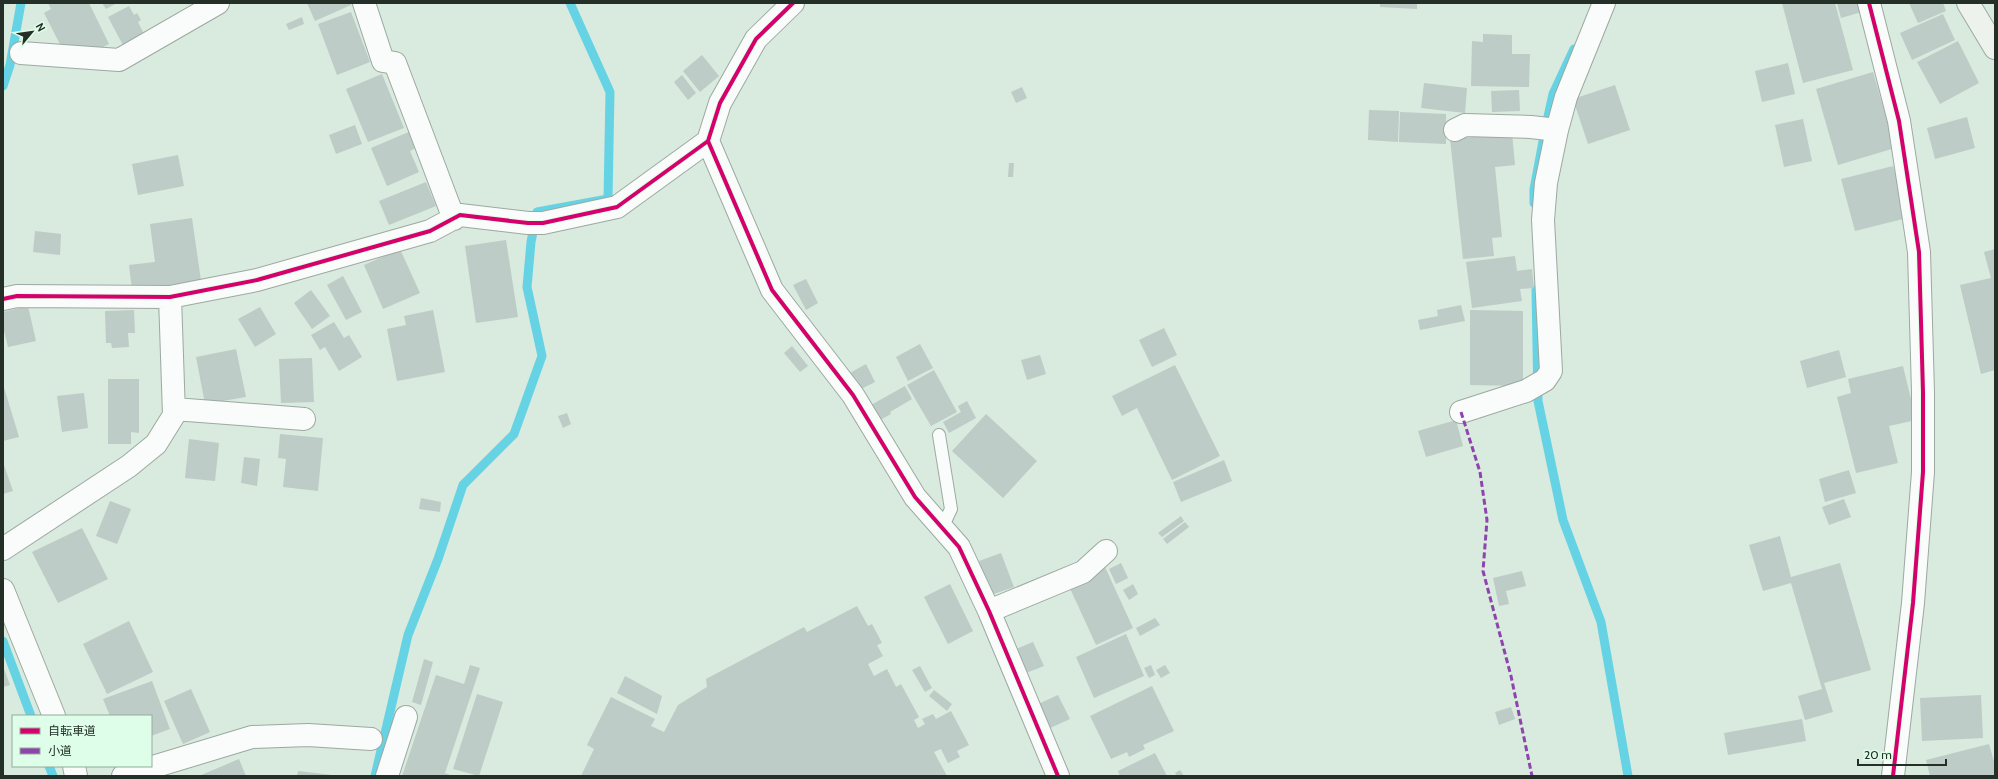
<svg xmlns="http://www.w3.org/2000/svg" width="1998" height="779" viewBox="0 0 1998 779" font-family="Cabin,'Noto Sans JP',sans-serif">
  <rect width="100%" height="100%" fill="#d9eadf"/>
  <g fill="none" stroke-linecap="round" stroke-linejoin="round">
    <!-- stream -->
    <path stroke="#66d3e5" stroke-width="9" d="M3,86L10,65L21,3
      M1547,121L1553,94L1574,49
      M1534,203V189L1544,136
      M1536,290L1538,401L1563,520L1601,622L1628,776
      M3,641L31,716
      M49,766L53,776
      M375,776L408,635L438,559L463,485L514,434L542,356L527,287L531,242L537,212L608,199L610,92L570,3"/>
  </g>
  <!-- building -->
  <path fill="#bdccc6" d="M48,3H89L109,44L87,55L82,45L65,54L44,13L51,9Z
    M102,3H117L106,9Z
    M307,3H351V5L315,21Z
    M1380,3H1417V9L1380,7Z
    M1782,3H1835L1853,70L1803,83Z
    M1837,3H1863L1865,11L1841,18Z
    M1909,3H1943L1946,11L1918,23Z
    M129,6L134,15L137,13L141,20L138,22L145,36L124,47L108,17Z
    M351,12L370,62L337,75L318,24Z
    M1943,14L1955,40L1912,60L1900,33Z
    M302,17L304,24L289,30L286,24Z
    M1483,34L1512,35V54H1530L1529,87L1471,86L1472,41L1483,42Z
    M1958,41L1979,83L1940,104L1917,62Z
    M702,55L719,76L700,92L683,71Z
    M1788,63L1795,94L1762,102L1755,71Z
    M1873,72L1895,148L1838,165L1816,89Z
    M382,74L404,128L368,142L346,89Z
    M682,75L696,93L688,100L674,82Z
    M1424,83L1467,88L1465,113L1421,108Z
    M1615,85L1630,130L1588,144L1573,99Z
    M1022,87L1027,98L1016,103L1011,92Z
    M1519,90L1520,111L1492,112L1491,91Z
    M1369,110L1399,111L1398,142L1368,140Z
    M1400,112L1446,114V144L1399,142Z
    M1967,117L1975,148L1935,159L1927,128Z
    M1803,119L1812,161L1784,167L1775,125Z
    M355,125L362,144L336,154L329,135Z
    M411,131L418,147L410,151L419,172L387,186L371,148Z
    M1474,132L1512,133L1515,165L1495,167L1502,237L1492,238L1494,256L1463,259L1450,139L1474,137Z
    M178,155L184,186L138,195L132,164Z
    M1009,163H1014L1013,177H1008Z
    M1893,166L1907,218L1855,231L1841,179Z
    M426,182L436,206L389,225L379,201Z
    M192,218L201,281L132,290L129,265L155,262L150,224Z
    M35,231L61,234L60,255L33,252Z
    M506,240L518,317L476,323L465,246Z
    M400,249L420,293L383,309L364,265Z
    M1995,249V370L1981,374L1960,285L1991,278L1984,252Z
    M1515,256L1517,271L1532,269L1534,288L1520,289L1522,301L1472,308L1466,262Z
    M343,276L362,312L346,320L327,285Z
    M806,279L818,303L806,310L793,285Z
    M311,290L330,316L312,329L294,303Z
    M1461,305L1465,321L1420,330L1418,320L1438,316L1437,310Z
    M28,306L36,341L8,347L3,327V312Z
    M260,307L276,334L255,347L238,319Z
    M134,310L135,333H128L129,347L112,348L111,343H106L105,311Z
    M433,310L445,372L397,381L387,329L406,325L404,316Z
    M1470,310L1523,311V386L1470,385Z
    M334,322L344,338L349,335L362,357L339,371L325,347L320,350L311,335Z
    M1164,328L1177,355L1152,367L1139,340Z
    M920,344L933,368L908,381L896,357Z
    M792,346L808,366L800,372L784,353Z
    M236,349L246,397L205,404L196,357Z
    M1839,350L1846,377L1807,388L1800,361Z
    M1040,355L1046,374L1027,380L1021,360Z
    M312,358L314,402L281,403L279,359Z
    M866,364L875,382L857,391L848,374Z
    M1175,365L1220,456L1172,480L1137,408L1122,416L1112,396Z
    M1903,366L1916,420L1889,426L1898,463L1856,473L1837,397L1851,393L1848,379Z
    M934,370L957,412L931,426L907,385Z
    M108,379H139V433L131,432V444H108Z
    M3,384L19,437L3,441Z
    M905,386L912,399L890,412L891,414L880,420L871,405Z
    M84,393L88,428L62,432L57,396Z
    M967,401L976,418L949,433L943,422L961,412L958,406Z
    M567,413L571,424L563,428L558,416Z
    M986,414L1037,461L1003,498L952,451Z
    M1456,420L1463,446L1426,457L1418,431Z
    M280,434L323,438L318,491L283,487L286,459L278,458Z
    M189,439L219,443L215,481L185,478Z
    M244,457L260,459L257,486L241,483Z
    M1224,460L1232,481L1181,502L1173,482Z
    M3,462L13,491L3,494Z
    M1849,470L1856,493L1825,502L1819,479Z
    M421,498L441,502L440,512L419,509Z
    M1844,499L1851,517L1829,525L1822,507Z
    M110,501L131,509L117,544L96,536Z
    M1181,516L1184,521L1162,537L1158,533Z
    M1185,522L1189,527L1167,544L1163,539Z
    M82,528L108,579L58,603L32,552Z
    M1780,536L1791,577L1840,563L1871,670L1824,683L1833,712L1805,720L1798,696L1822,689L1791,583L1763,591L1749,545Z
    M1001,553L1014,587L991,595L979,561Z
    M1121,563L1128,578L1116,584L1109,569Z
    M1105,567L1133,628L1096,645L1068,584Z
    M1522,571L1526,586L1506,591L1509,604L1499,606L1493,578Z
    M950,584L973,631L948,644L924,597Z
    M1133,584L1138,594L1129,600L1123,590Z
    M857,606L868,626L872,624L882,643L877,645L883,656L868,664L874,676L887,669L896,687L901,684L919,717L914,720L918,728L925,724L922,719L933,714L936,719L951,711L969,745L957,751L960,757L948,763L941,749L934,752L947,776H581L594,749L587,745L611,697L655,719L651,726L664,732L678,705L707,687L706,679L804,627L807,632Z
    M1155,618L1160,625L1140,636L1136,628Z
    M129,621L153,672L107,694L83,644Z
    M1126,634L1144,676L1094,698L1076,657Z
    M1033,642L1044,666L1026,673L1016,649Z
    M424,659L433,662L421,705L412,702Z
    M470,665L480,668L445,773L453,776H402L436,675L464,684Z
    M1151,665L1155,675L1149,678L1144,668Z
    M1165,665L1170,673L1161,678L1156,670Z
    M3,666L10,685L3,687Z
    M920,666L932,688L925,692L912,670Z
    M625,676L662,696L657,714L617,693Z
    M152,681L170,729L151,736V716H110L103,699Z
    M1152,686L1174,731L1143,745L1145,749L1129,757L1127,752L1111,759L1090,716Z
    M191,689L210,732L183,744L164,701Z
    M934,690L952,704L947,711L929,696Z
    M477,694L503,702L479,776L453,769Z
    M1058,695L1070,719L1048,729L1036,705Z
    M1981,695L1983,738L1922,741L1920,698Z
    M1511,707L1515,719L1499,725L1495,712Z
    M1802,719L1806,741L1728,755L1724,733Z
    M1989,744L1995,765V776H1930L1926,760Z
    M1155,753L1167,776H1120L1118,771Z
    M239,759L246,776H199Z
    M1180,770L1184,776H1177L1175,773Z
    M298,771L332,775V776H297Z"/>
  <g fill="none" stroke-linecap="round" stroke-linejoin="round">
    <defs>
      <path id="service" d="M939,435L951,509L942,528"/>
      <path id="minor" d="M364,3L383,61L395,63L454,219
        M1869,3L1899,121L1919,252L1923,392V472L1913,603L1893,776
        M21,53L119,60L218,3
        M1455,130L1465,125L1531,127L1557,130L1566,97L1604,3
        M708,141L772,290L853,395L915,497L959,547L989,611L1058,776
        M3,299L17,296L170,297L257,280L430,231L460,215L528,223H543L617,207L708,141L720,103L756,39L793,3
        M174,409L304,419
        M1461,412L1526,391L1545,380L1551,371L1543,220L1546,183L1557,130
        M3,549L129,466L156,444L174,415L170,297
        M3,590L54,716
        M989,611L1083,572L1106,551
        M74,766L76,776
        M123,776L252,737L308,735L371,739
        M387,776L406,717"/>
      <path id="secondary" d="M1968,3L1995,48"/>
    </defs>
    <!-- service casing -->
    <use href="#service" stroke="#9ca9a0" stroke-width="14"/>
    <!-- minor casing -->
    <use href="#minor" stroke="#9ca9a0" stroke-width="24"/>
    <!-- secondary casing -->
    <use href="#secondary" stroke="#9ca9a0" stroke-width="24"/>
    <!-- service -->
    <use href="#service" stroke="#f9fcfa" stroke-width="12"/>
    <!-- minor -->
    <use href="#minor" stroke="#f9fcfa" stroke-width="22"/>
    <!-- secondary -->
    <use href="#secondary" stroke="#edf2ed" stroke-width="22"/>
    <!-- quiet -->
    <path stroke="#8e44ad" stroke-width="3" stroke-dasharray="6 3" stroke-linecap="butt" d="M1461,412L1480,472L1487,520L1483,571L1511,676L1532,776"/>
    <defs>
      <path id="cycleway" d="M1869,3L1899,121L1919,252L1923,392V472L1913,603L1893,776
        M708,141L772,290L853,395L915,497L959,547L989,611L1058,776
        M3,299L17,296L170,297L257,280L430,231L460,215L528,223H543L617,207L708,141L720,103L756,39L793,3"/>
    </defs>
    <!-- cycleway casing -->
    <use href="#cycleway" stroke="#dffee9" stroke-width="6"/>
    <!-- cycleway -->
    <use href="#cycleway" stroke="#d6006c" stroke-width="4"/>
  </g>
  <!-- border -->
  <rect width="1998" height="779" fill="none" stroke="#232f27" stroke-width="8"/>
  <!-- legend -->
  <rect x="12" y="715" width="140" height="52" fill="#dffee9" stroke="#94ab9b"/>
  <rect x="20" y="728" width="20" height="6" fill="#d6006c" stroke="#94ab9b"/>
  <text x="48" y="735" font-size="12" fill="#232f27">自転車道</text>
  <rect x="20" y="748" width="20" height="6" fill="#8e44ad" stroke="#94ab9b"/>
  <text x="48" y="755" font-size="12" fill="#232f27">小道</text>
  <!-- north arrow -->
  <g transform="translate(32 32) rotate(61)" stroke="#dffee9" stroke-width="3" paint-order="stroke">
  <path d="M0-3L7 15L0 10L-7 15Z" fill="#232f27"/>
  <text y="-6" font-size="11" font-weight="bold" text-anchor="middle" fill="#232f27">N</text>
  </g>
  <!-- scale -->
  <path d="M1858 759v6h88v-6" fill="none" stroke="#232f27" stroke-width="2"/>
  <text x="1864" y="759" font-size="12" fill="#232f27" stroke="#dffee9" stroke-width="3" paint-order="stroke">20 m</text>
</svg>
